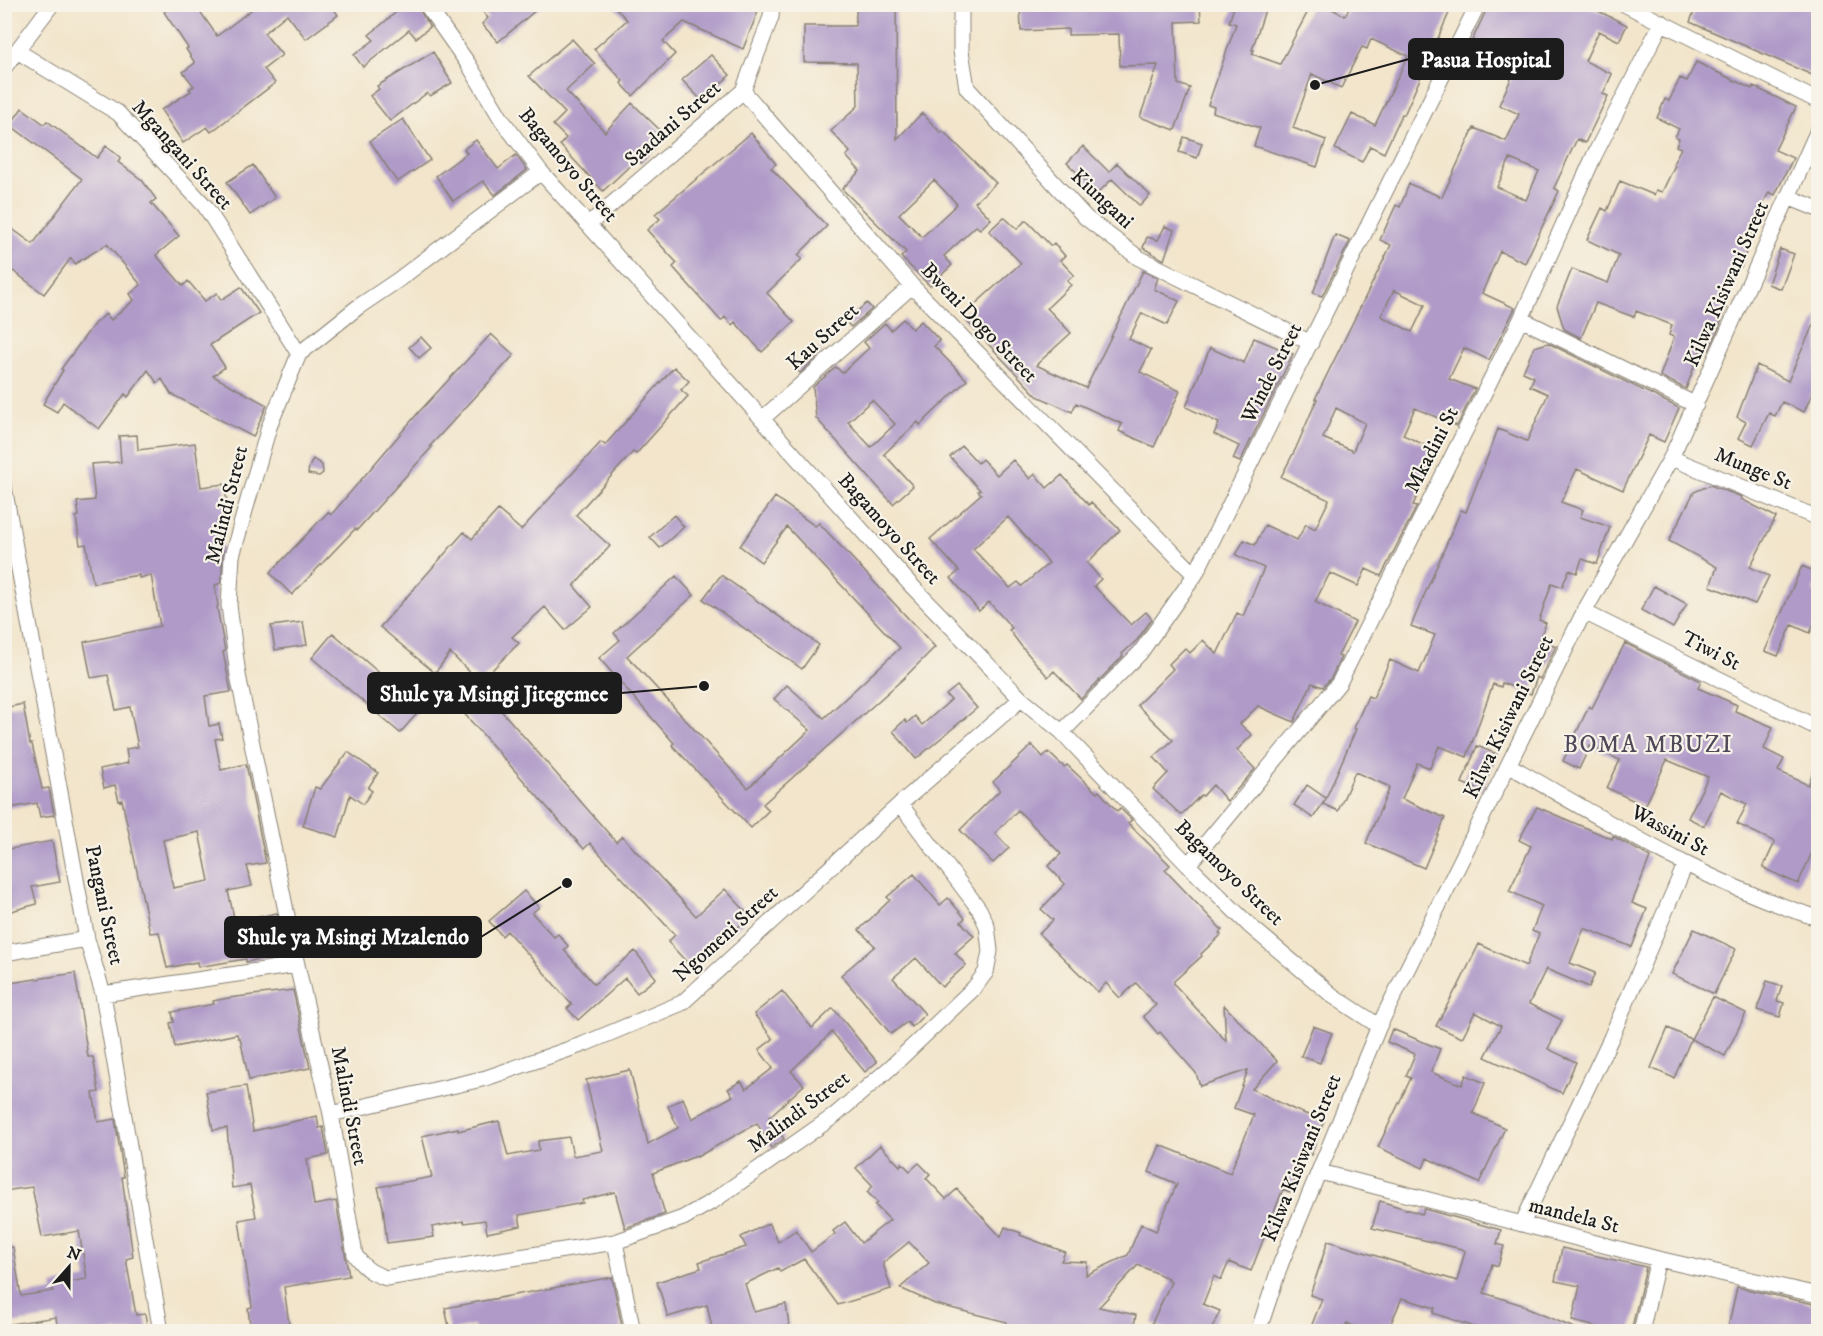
<svg xmlns="http://www.w3.org/2000/svg" width="1823" height="1336" viewBox="0 0 1823 1336" font-family="'IM FELL DW Pica',serif">
  <rect width="100%" height="100%" fill="#f7f3e8"/>
  <filter id="ink" filterUnits="userSpaceOnUse"><feTurbulence type="fractalNoise" baseFrequency=".0167" numOctaves="2"/><feDisplacementMap in="SourceGraphic" scale="12" xChannelSelector="R" yChannelSelector="G"/><feConvolveMatrix kernelMatrix="1 2 1 2 8 2 1 2 1" color-interpolation-filters="sRGB"/></filter>
  <filter id="wash" filterUnits="userSpaceOnUse"><feTurbulence type="fractalNoise" baseFrequency=".008" numOctaves="4" result="noise"/><feDisplacementMap in="SourceGraphic" scale="24" xChannelSelector="R" yChannelSelector="G"/><feGaussianBlur stdDeviation="1.35" result="paint"/><feColorMatrix in="noise" values="0 0 0 0 0 0 0 0 0 0 0 0 0 0 0 0 0 1.4 0 .05"/><feComposite in="paint" operator="in"/></filter>
  <g filter="url(#wash)">
    <rect width="100%" height="100%" fill="#f2e5cb"/>
    <g id="blocks">
      <!-- building -->
      <path fill="#af9ac8" fill-rule="evenodd" d="M176,4H195L217,36L259,4H331L338,15L306,39L287,14L264,33L282,55L264,69L275,83L211,132L207,127L183,143L161,110L191,91L189,89L194,86L183,72L195,63L186,49L188,48L164,12Z
        M406,4H416L430,27L416,38L409,30L363,67L354,55L374,40L369,35Z
        M476,4H543L498,42L482,24L488,18Z
        M612,4H761L743,49L684,22L663,41L675,54L633,96L621,83L623,81L594,49L627,20Z
        M857,4H896L897,139L922,113L941,133L943,131L996,183L975,202L991,219L980,229L976,226L944,256L952,265L930,286L901,257L906,252L842,189L860,171L846,156L850,152L831,131L858,106L857,63L804,62V26H855ZM934,180L957,204L922,237L899,214Z
        M1020,4H1200L1201,21L1176,22L1178,84L1190,88L1175,130L1140,117L1158,65L1120,66L1119,34L1068,35V29L1021,31Z
        M1235,4H1267L1252,50H1254L1252,54L1280,64L1312,4H1323L1345,16L1351,4H1453L1404,115L1402,114L1384,153L1370,146L1362,162L1335,149L1352,114L1375,125L1408,56L1371,39L1367,49L1362,47L1341,88L1312,74L1293,128L1326,140L1317,167L1254,146L1260,128L1213,112L1214,107L1208,105L1236,24L1229,22Z
        M1489,4H1584L1627,25L1619,41L1599,31L1585,61L1612,74L1603,94L1608,96L1585,143L1577,139L1554,188L1559,191L1525,263L1500,251L1482,293L1515,308L1489,360L1464,348L1449,379L1475,389L1457,426L1415,408L1403,435L1438,451L1413,505L1417,506L1381,576L1366,569L1358,586L1330,573L1315,602L1355,622L1338,656L1341,657L1331,678L1323,687L1312,683L1294,722L1258,706L1240,724L1252,735L1237,750L1255,769L1227,801L1213,785L1203,796L1201,795L1181,815L1153,789L1168,773L1154,757L1173,740L1137,705L1173,669L1169,664L1185,648L1190,653L1203,640L1217,654L1237,613L1243,616L1264,568L1236,555L1244,540L1255,545L1265,525L1297,540L1306,524L1315,529L1329,500L1281,477L1296,448L1317,399H1315L1391,245L1380,240L1396,205L1400,207L1409,184L1442,197L1474,128L1506,141L1519,114L1499,105L1516,68L1470,45ZM1510,159L1539,171L1526,200L1497,187ZM1394,290L1425,305L1412,332L1381,316ZM1336,408L1365,423L1353,451L1323,438Z
        M1697,4H1818V59L1812,75L1690,22Z
        M572,39L595,64L566,91L605,132L632,103L664,134L650,147L653,150L641,163L637,159L603,191L560,145L566,138L553,125L565,113L529,76Z
        M433,52L452,83L430,96L427,93L390,121L370,96L379,89L377,86Z
        M711,55L730,75L702,101L682,80Z
        M1696,62L1752,89L1753,86L1796,107L1775,150L1793,158L1775,195L1769,192L1749,233L1752,234L1741,267L1737,265L1721,306L1726,308L1718,330L1709,350L1701,348L1686,389L1660,376L1674,337L1669,335L1672,325L1636,311L1634,317L1596,303L1581,338L1564,329L1557,306L1572,269L1608,283L1619,255L1587,240L1602,208L1607,211L1620,181L1654,195L1656,190L1662,192L1675,165L1673,164L1681,148L1676,146L1679,139L1675,137L1679,129L1657,118L1665,99L1669,101L1680,78L1687,81Z
        M22,108L44,124L47,121L97,158L106,146L121,158L118,162L142,180L156,199L151,203L179,236L156,255L183,286L188,281L205,301L217,293L221,300L241,287L259,313L210,345L225,367L213,376L267,405L253,437L171,394L162,379L157,383L148,370L128,397L125,394L99,429L63,402L57,412L43,404L63,370L61,369L94,324L106,314L111,320L134,300L130,294L141,285L107,244L75,264L71,258L44,294L4,264V223L33,244L82,179L10,125Z
        M403,119L430,160L397,182L370,141Z
        M751,133L776,164L771,168L827,226L798,255L802,259L767,293L794,322L762,352L735,322L732,325L725,317L721,321L673,267L677,263L647,230L660,219L655,214Z
        M1184,137L1202,143L1197,158L1179,152Z
        M476,140L498,169L516,155L527,170L495,195L483,181L453,201L436,176L467,153L464,149Z
        M1083,146L1109,172L1117,163L1150,195L1140,206L1112,179L1098,193L1067,163Z
        M253,165L275,198L250,215L227,182Z
        M1004,217L1017,229L1026,220L1051,246L1054,243L1065,256L1060,260L1074,275L1067,281L1071,285L1047,308L1071,333L1036,365L1086,388L1143,271L1158,278L1154,289L1179,301L1167,325L1142,313L1129,339L1151,350L1140,372L1180,391L1154,447L1119,431L1122,424L1076,403L1072,412L1037,396L962,316L1021,263L989,231Z
        M1165,226L1174,230L1164,260L1143,248L1147,237L1158,240Z
        M1335,235L1350,241L1322,296L1313,293Z
        M1780,249L1794,254L1781,289L1768,284Z
        M867,303L872,309L851,327L845,321Z
        M1818,314V380L1804,412L1782,402L1775,416L1769,413L1753,445L1738,438L1746,422L1737,417L1757,365L1788,381Z
        M903,319L912,329L921,321L940,341L934,346L967,380L920,425L918,422L884,454L913,486L893,504L816,418L813,387L836,367L842,373L869,348L864,342L885,323L891,330ZM872,400L895,424L871,447L848,422Z
        M491,334L514,355L430,446L432,447L357,530L355,529L292,595L270,573L328,512L331,515L418,413Z
        M421,337L431,348L419,358L409,347Z
        M1254,338L1293,354L1240,462L1233,459L1239,446L1214,434L1219,423L1186,407L1210,348L1244,363Z
        M1548,343L1679,408L1664,442L1649,435L1623,490L1577,469L1561,502L1583,510L1580,517L1610,527L1597,564L1582,559L1577,573L1569,570L1562,587L1552,583L1539,620L1546,623L1539,639L1556,646L1540,679L1537,677L1531,694L1502,683L1501,687L1493,684L1467,757L1439,746L1430,768L1417,763L1402,799L1445,818L1424,868L1366,843L1390,787L1355,772L1338,811L1323,804L1326,799L1313,818L1294,805L1307,785L1326,798L1356,729L1354,728L1368,696L1373,698L1390,660L1419,673L1435,635L1411,626L1461,510L1466,512L1498,429L1527,441L1548,394L1530,386L1534,377L1523,372L1534,347Z
        M818,348L822,353L800,373L796,369Z
        M674,367L689,381L681,390L688,396L636,454L633,452L576,515L610,546L574,586L592,607L565,630L545,607L512,637L519,643L480,682L450,653L435,673L380,627L464,532L472,539L498,510L521,530L601,442L605,445Z
        M137,435L138,450L195,443L201,487L224,484L230,519L217,521L223,553L221,583L215,585L218,606L217,607L225,651L223,652L231,692L205,696L209,726L219,724L222,738L215,739L221,770L246,764L266,863L247,866L252,886L228,891L235,922L277,913L285,954L246,962V959L198,967L197,962L167,968L159,932L150,933L122,800L119,801L115,785L104,788L100,769L128,763L126,749L138,747L130,707L116,710L108,675L91,678L84,642L160,626L151,575L139,578V575L93,583L86,544L80,545L76,517L79,516L77,502L95,500L91,464L121,462L119,436ZM199,832L209,881L173,888L163,840Z
        M962,446L978,463L982,459L997,475L1013,460L1030,479L1035,474L1047,488L1062,475L1089,505L1091,502L1120,530L1087,563L1101,579L1094,586L1131,625L1146,612L1152,619L1137,640L1122,654L1123,656L1081,699L1054,671L1048,677L1022,647L1009,630L1012,628L989,602L979,611L951,578L959,571L930,539L981,494L978,491L980,490L950,457ZM1008,517L1049,563L1022,586L1018,582L1010,588L973,549Z
        M313,459L322,465L323,473L319,476L308,474L309,467Z
        M1710,485L1742,497L1741,499L1776,517L1750,567L1769,576L1755,604L1710,586L1717,567L1669,541L1694,492Z
        M775,497L815,526L819,523L935,647L904,678L763,804L769,810L751,828L672,745L674,743L599,658L620,640L614,633L676,576L694,595L627,656L748,788L810,730L774,699L787,685L824,718L900,648L787,527L761,562L740,546Z
        M674,515L684,527L660,548L650,537Z
        M1802,566L1818,573V581L1813,591L1818,594V614L1810,633L1792,625L1778,656L1765,651Z
        M721,575L819,645L802,669L703,599Z
        M1654,586L1687,604L1673,628L1641,610Z
        M303,622L307,645L275,650L271,626Z
        M333,633L421,709L400,733L312,658Z
        M1625,643L1701,681L1698,688L1737,705L1735,711L1773,727L1764,749L1784,759L1778,771L1808,785L1818,761V839L1798,884L1763,868L1775,842L1737,824L1747,804L1721,791L1704,826L1688,818L1708,777L1667,760L1645,806L1607,788L1620,760L1590,746L1579,769L1563,761L1589,706L1592,708Z
        M957,686L977,708L916,759L893,731L905,720L907,723L915,716L922,725L951,700L946,695Z
        M484,691L616,842L622,836L696,916L725,889L750,916L693,969L668,942L675,935L590,843L584,849L462,711Z
        M23,704L30,744H32L42,789L49,788L54,815L40,817L37,803L4,809V708Z
        M1032,745L1043,757L1048,752L1064,767L1067,765L1097,793L1099,791L1117,811L1120,808L1132,820L1128,823L1170,865L1165,870L1222,930L1219,933L1221,935L1201,954L1202,956L1174,981V984L1226,1041L1224,1005L1277,1061L1252,1089L1295,1110L1324,1121L1311,1155L1306,1153L1290,1192L1283,1189L1251,1271L1229,1262L1221,1280L1214,1276L1203,1304L1220,1311L1210,1332H1171L1152,1323L1171,1282L1167,1280L1168,1278L1138,1265L1099,1307L1136,1315L1133,1330L1119,1326L1118,1332H1004L1007,1322L935,1304L900,1288L929,1263L909,1242L883,1263L891,1289L838,1305L804,1259L780,1272L778,1268L745,1284L754,1312L786,1304L790,1332H713L707,1305L668,1317L657,1282L701,1268L699,1262L746,1247L741,1237L769,1223L778,1242L796,1230L811,1252L835,1234L833,1231L845,1222L861,1243L890,1220L875,1205L878,1203L867,1192L873,1186L856,1168L880,1145L900,1166L902,1163L910,1171L919,1163L930,1174L926,1178L946,1199L957,1189L1001,1237L1005,1227L1021,1233L1020,1235L1065,1252L1061,1261L1087,1262L1086,1275L1128,1255L1141,1224L1156,1231L1177,1184L1149,1172L1160,1145L1230,1173L1254,1115L1234,1108L1248,1070L1200,1086L1196,1073L1160,1032L1158,1034L1143,1016L1156,1005L1136,983L1120,998L1106,983L1098,992L1039,934L1053,920L1041,909L1065,884L1048,866L1061,854L1018,810L995,833L1009,848L993,863L960,830L1000,790L993,782Z
        M1477,746L1497,754L1482,791L1462,783Z
        M348,752L378,773L368,788L372,791L363,804L350,795L338,837L303,826L315,787L320,789Z
        M1537,807L1612,839L1613,836L1650,857L1632,903L1647,909L1632,947L1584,928L1570,963L1595,973L1589,987L1546,969L1529,1004L1562,1020L1548,1049L1576,1062L1562,1093L1485,1057L1501,1026L1475,1012L1462,1038L1436,1026L1456,989H1457L1479,944L1526,966L1539,934L1532,931L1542,906L1509,891L1531,846L1519,840Z
        M52,841L60,882L32,887L37,904L4,913V850Z
        M914,874L940,905L948,898L965,918L961,922L974,936L955,953L966,965L942,987L916,958L893,978L925,1014L912,1027L907,1022L891,1034L841,975L875,946L859,930L890,900L887,897Z
        M524,891L539,907L532,913L554,937L558,934L568,946L564,950L594,984L635,951L656,978L637,993L625,978L578,1020L567,1008L572,1005L535,962L507,931L502,936L489,921Z
        M1694,929L1736,949L1714,994L1672,974Z
        M75,973L88,1057H93L99,1092L93,1093L98,1122L115,1119L124,1177H122L133,1257L126,1259L136,1315L145,1314L148,1332H58L56,1317L4,1325V1248L13,1247L21,1296L53,1291L52,1285L87,1279L79,1231L42,1237L32,1187L4,1191V984Z
        M1767,981L1782,986L1777,1001L1784,1003L1780,1017L1757,1010Z
        M293,990L310,1068L249,1080L240,1038H238L237,1034L175,1047L170,1023L174,1022L172,1012L214,1004L213,1001L228,998Z
        M782,991L812,1028L833,1008L877,1062L865,1072L832,1032L791,1071L804,1085L769,1117L784,1139L771,1148L757,1123L697,1157L696,1156L653,1173L665,1214L625,1228L615,1192L582,1200L583,1203L519,1215L521,1226L487,1233L485,1220L464,1223L463,1221L432,1227L434,1237L387,1243L383,1207L378,1187L432,1177L422,1136L458,1128V1131L499,1121L508,1156L539,1150L538,1141L569,1137L573,1156L603,1151L586,1080L630,1070L648,1144L678,1128L668,1106L683,1098L692,1119L733,1096L728,1089L741,1081L746,1089L773,1068L759,1050L773,1039L754,1014Z
        M1713,997L1746,1013L1725,1056L1691,1039Z
        M1313,1026L1332,1033L1320,1063L1301,1056Z
        M1668,1028L1691,1039L1674,1078L1651,1068Z
        M1392,1029L1440,1049L1431,1072L1462,1085L1466,1075L1485,1083L1473,1113L1505,1128L1479,1183L1427,1158L1423,1168L1378,1147L1411,1078L1406,1076L1415,1054L1387,1042Z
        M246,1086L253,1131L317,1116L319,1128L323,1127L328,1155L307,1159L314,1205L336,1201L349,1276L284,1287L290,1332H251L248,1308L252,1307L239,1220L256,1217L250,1185L232,1188L227,1128L213,1130L206,1092Z
        M1380,1201L1422,1214L1424,1209L1501,1230L1497,1244L1504,1246L1498,1266L1492,1264L1484,1293L1526,1306V1308L1584,1332H1489L1433,1313L1435,1308L1402,1298L1387,1332H1366L1347,1323L1343,1332H1309L1322,1299L1310,1295L1328,1241L1457,1281L1465,1251L1462,1249L1372,1228Z
        M1562,1248L1646,1267L1631,1332H1618L1572,1321L1580,1286L1555,1281Z
        M612,1277L623,1332H475L474,1326L450,1331L445,1308Z
        M1737,1287L1818,1305V1332H1727Z"/>
    </g>
  </g>
  <g filter="url(#ink)">
    <use href="#blocks" fill-opacity="0" stroke="#878074" stroke-width="1.5"/>
    <g fill="none" stroke-linecap="round" stroke-linejoin="round">
      <defs>
        <path id="street" d="M426,4L469,65L502,120L541,172L910,584L1021,699L1062,732L1188,865L1250,926L1333,996L1379,1026
          M961,4V51L967,88L1086,218L1139,258L1311,343
          M1624,4L1818,101
          M17,51L118,113L205,206L299,354
          M4,68L52,4
          M743,91L912,286L1195,575
          M541,172L398,280L358,307L299,354L269,427L232,556L229,605L238,675L297,965L331,1114L355,1255C364,1268 371,1273 386,1278L615,1242L683,1218L713,1201L834,1116L890,1068L974,988L986,972L990,951L987,926L979,909L900,804
          M1788,197L1818,209
          M589,224L743,91L771,17L772,4
          M1521,319L1696,405
          M762,419L912,286
          M1671,458L1818,518
          M4,487L87,939L103,994L161,1332
          M1584,612L1818,728
          M1062,732L1140,653L1195,575L1478,4
          M1510,766C1609,822 1708,885 1818,918
          M1188,865L1339,683L1521,319L1594,156L1662,22
          M4,953L87,939
          M103,994L297,965
          M331,1114L486,1078L584,1044L682,1003L900,804L1021,699
          M1320,1172L1658,1259L1818,1295
          M1522,1224L1611,1038L1685,865
          M615,1242L633,1332
          M1258,1332L1281,1263L1379,1026L1584,612L1671,458L1818,130
          M1641,1332L1658,1259"/>
      </defs>
      <!-- street casing -->
      <use href="#street" stroke="#878074" stroke-width="17"/>
      <!-- street -->
      <use href="#street" stroke="#fff" stroke-width="15"/>
    </g>
  </g>
  <g text-anchor="middle" dominant-baseline="central" stroke-width="4.5" stroke-linejoin="round" paint-order="stroke">
    <!-- street labels -->
    <g font-size="21" fill="#1c1c1c" stroke="#f7f3e8">
      <text transform="translate(673 124) rotate(-41)">Saadani Street</text>
      <text transform="translate(182 155) rotate(48)">Mgangani Street</text>
      <text transform="translate(568 165) rotate(50)">Bagamoyo Street</text>
      <text transform="translate(1102 199) rotate(43)">Kiungani</text>
      <text transform="translate(1727 284) rotate(-66)">Kilwa Kisiwani Street</text>
      <text transform="translate(979 323) rotate(46)">Bweni Dogo Street</text>
      <text transform="translate(823 337) rotate(-42)">Kau Street</text>
      <text transform="translate(1272 373) rotate(-63)">Winde Street</text>
      <text transform="translate(1432 450) rotate(-63)">Mkadini St</text>
      <text transform="translate(1753 469) rotate(22)">Munge St</text>
      <text transform="translate(227 505) rotate(-76)">Malindi Street</text>
      <text transform="translate(889 529) rotate(48)">Bagamoyo Street</text>
      <text transform="translate(1711 651) rotate(27)">Tiwi St</text>
      <text transform="translate(1509 717) rotate(-64)">Kilwa Kisiwani Street</text>
      <text transform="translate(1670 831) rotate(28)">Wassini St</text>
      <text transform="translate(1229 873) rotate(44)">Bagamoyo Street</text>
      <text transform="translate(104 905) rotate(78)">Pangani Street</text>
      <text transform="translate(726 934) rotate(-42)">Ngomeni Street</text>
      <text transform="translate(349 1106) rotate(79)">Malindi Street</text>
      <text transform="translate(799 1112) rotate(-37)">Malindi Street</text>
      <text transform="translate(1302 1158) rotate(-68)">Kilwa Kisiwani Street</text>
      <text transform="translate(1574 1216) rotate(14)">mandela St</text>
    </g>
    <!-- quarter labels -->
    <g font-size="24" letter-spacing="1.5" fill="#4f4858" stroke="#f7f3e8">
      <text x="1648" y="745">BOMA MBUZI</text>
    </g>
  </g>
  <!-- callouts -->
  <path fill="none" stroke="#1c1c1c" stroke-width="2" d="M1315 85L1409 59M704 686L621 693M567 883L481 937"/>
  <g fill="#1c1c1c" stroke="#f7f3e8" stroke-width="2">
    <circle cx="1315" cy="85" r="6"/>
    <circle cx="704" cy="686" r="6"/>
    <circle cx="567" cy="883" r="6"/>
  </g>
  <g fill="#1c1c1c" stroke="#1c1c1c" stroke-width="2">
    <rect x="1409" y="39" width="154" height="40" rx="6"/>
    <rect x="368" y="673" width="253" height="40" rx="6"/>
    <rect x="225" y="917" width="256" height="40" rx="6"/>
  </g>
  <g font-size="22" text-anchor="middle" font-weight="bold" fill="#fff">
    <text x="1486" y="67">Pasua Hospital</text>
    <text x="494" y="701">Shule ya Msingi Jitegemee</text>
    <text x="353" y="944">Shule ya Msingi Mzalendo</text>
  </g>
  <!-- margin -->
  <rect width="1823" height="1336" fill="none" stroke="#f7f3e8" stroke-width="24"/>
  <!-- north arrow -->
  <g transform="translate(69 1267) rotate(21)" stroke="#f7f3e8" stroke-width="4.5" paint-order="stroke">
  <path d="M0-4.5L10 22L0 15L-10 22Z" fill="#1c1c1c"/>
  <text y="-9" font-size="16" font-weight="bold" text-anchor="middle" fill="#1c1c1c">N</text>
  </g>
</svg>
